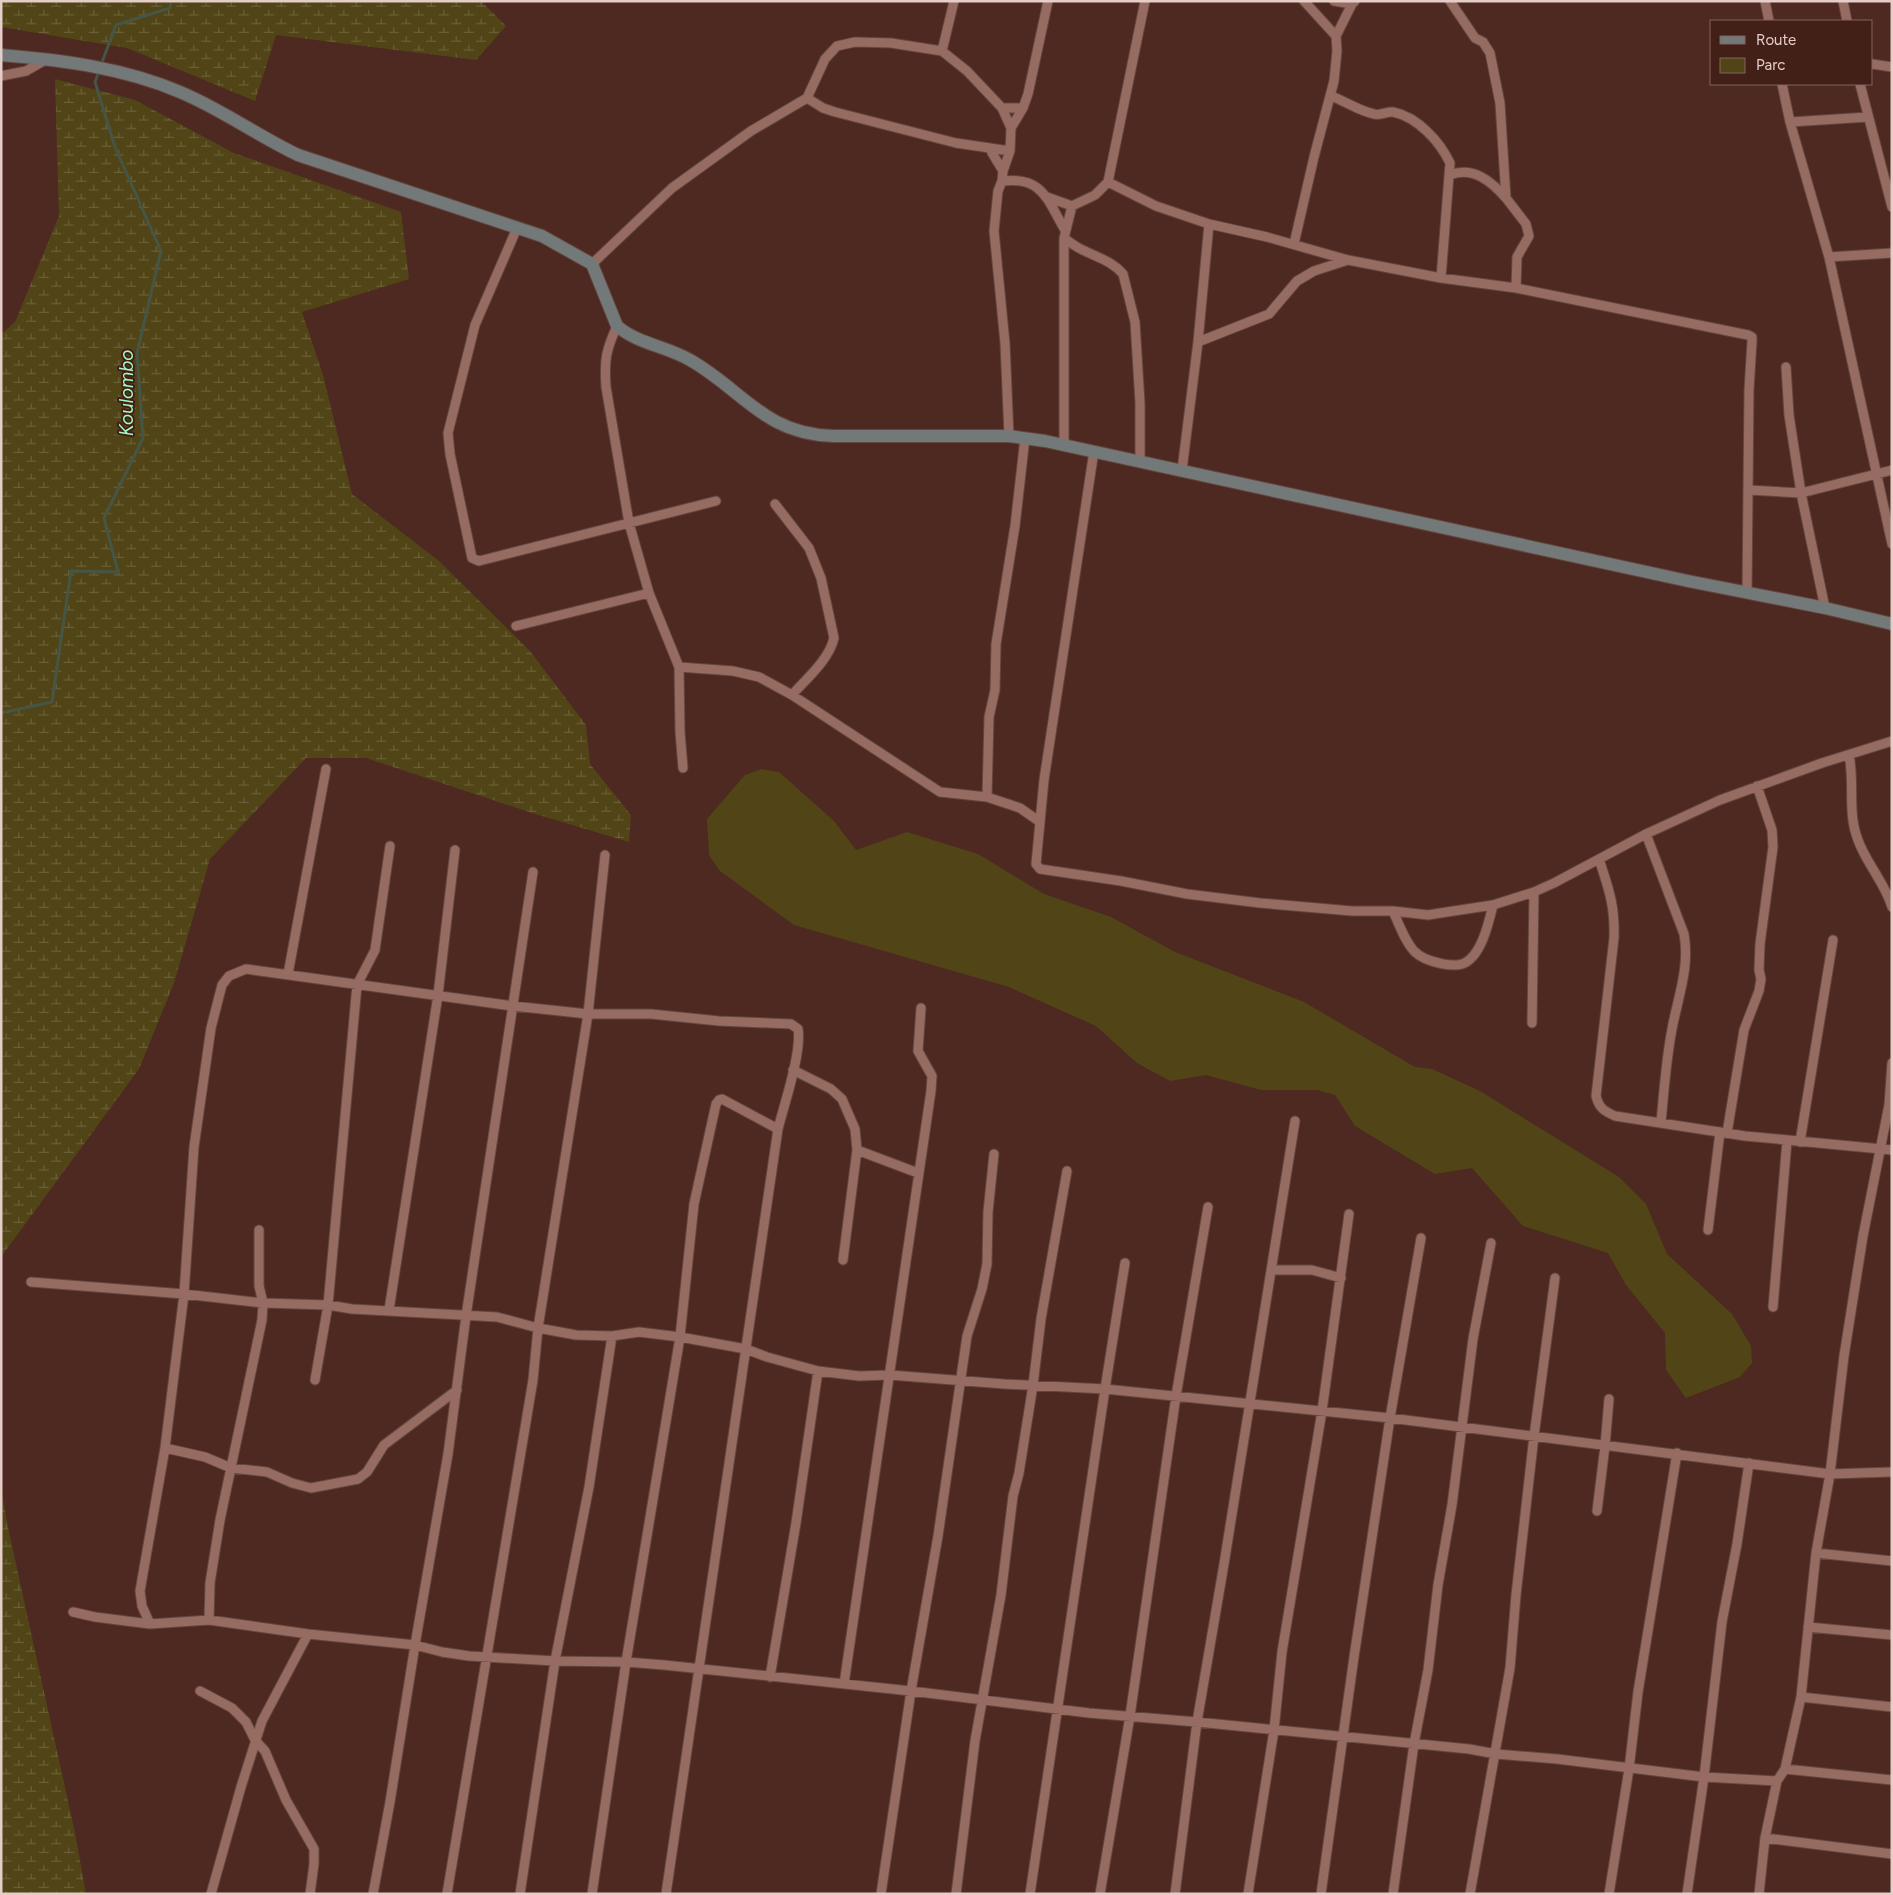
<svg xmlns="http://www.w3.org/2000/svg" width="1893" height="1895" viewBox="0 0 1893 1895" font-family="Figtree,sans-serif">
  <defs>
    <pattern id="wetland-marsh" width="20" height="14" patternUnits="userSpaceOnUse" patternTransform="scale(1.25)"><rect width="20" height="14" fill="#514517"/><path d="M1 5h8M5 5V1M11 12h8M15 12V8" fill="none" stroke="#6a5f37"/></pattern>
  </defs>
  <rect width="100%" height="100%" fill="#4d2921"/>
  <!-- green -->
  <path fill="#514517" d="M761,769L779,772L834,821L856,850L907,832L978,854L1044,894L1111,917L1175,952L1304,1002L1415,1067L1432,1069L1480,1091L1619,1177L1646,1204L1667,1254L1732,1314L1751,1346L1752,1363L1740,1377L1686,1398L1666,1370L1665,1333L1626,1285L1608,1253L1523,1226L1472,1168L1435,1174L1355,1126L1335,1095L1317,1090H1261L1206,1075L1170,1081L1137,1063L1096,1026L1009,987L794,925L720,871L709,855L707,819L745,775Z"/>
  <!-- wetland -->
  <path fill="url(#wetland-marsh)" d="M1,1H481L506,26L476,60L276,35L255,101L127,48L1,27Z
    M55,79L135,100L234,153L401,212L409,279L302,312L323,375L352,494L439,561L530,651L586,725L590,764L631,815L629,842L532,813L366,758H306L210,859L174,983L139,1069L1,1257V334L15,322L59,216Z
    M1,1488L9,1532L75,1833L86,1894H1Z"/>
  <g fill="none" stroke-linecap="round" stroke-linejoin="round">
    <!-- stream -->
    <path stroke="#455546" stroke-width="3" d="M101,65L116,25L170,8L171,1
      M1,713L52,702L71,571L118,572L104,518L143,438L137,353L161,251L115,147L95,82L99,71"/>
    <defs>
      <path id="street" d="M1304,1L1336,36
        M1334,1L1352,4
        M1450,1L1475,38L1483,42L1490,53L1500,103L1506,198L1526,224L1529,236L1517,257L1516,288
        M1765,1L1769,21
        M1843,1L1847,21
        M942,51L954,1
        M1872,64L1892,67
        M1,76L26,71L45,60
        M1782,84L1790,122L1829,257L1892,544
        M1860,84L1892,207
        M1331,96C1345,101 1359,111 1374,114C1381,116 1387,111 1393,112C1418,117 1440,142 1450,163L1441,278
        M807,98L823,108L835,112L956,143L1010,151
        M1002,108H1023
        M1790,122L1868,117
        M1011,128L1023,108L1028,94L1048,1
        M989,148L1003,171
        M1450,175C1473,166 1491,181 1506,198
        M1002,181C1043,176 1047,200 1065,230
        M1108,182L1145,1
        M1047,197L1072,206L1095,195L1108,182L1156,206L1209,224L1267,237L1348,260
        M517,228L475,325L448,433L450,454L472,558L479,561L716,501
        M1064,238C1071,243 1077,248 1085,251C1099,258 1113,262 1123,274L1135,322L1140,403V461
        M1294,244L1314,157L1334,81L1337,51L1336,36L1352,4L1355,1
        M1829,257L1892,253
        M592,264L672,188L751,131L807,98L825,59L837,46L855,42L891,43L942,51L967,71L1002,108L1011,128L1010,151L1003,171L1002,181L998,191L994,231L1005,343L1009,436
        M617,326C606,350 604,360 606,387L629,523L649,593L679,667L680,732L683,768
        M1198,342L1269,314L1297,281L1314,271L1348,260L1441,278L1516,288L1748,335L1752,337V341L1749,390L1747,593
        M1786,367L1789,415L1801,493L1825,608
        M1064,445V238L1072,206
        M1094,451L1044,780L1036,864L1040,869L1121,881L1187,894L1260,903L1352,911H1393L1428,915L1447,912L1493,905L1534,892L1554,883L1646,834L1720,800L1822,763L1892,741
        M1182,470L1198,342L1209,224
        M1749,490L1801,493L1892,470
        M775,504L809,548L821,578L834,638C829,660 806,679 792,695
        M516,626L649,593
        M679,667L733,671L759,677L792,695L940,792L987,797L989,717L995,690L996,644L1015,526L1025,438
        M1849,755C1855,783 1847,813 1858,840C1866,863 1885,883 1892,907
        M987,797L1020,808L1040,822
        M1646,834L1684,934C1690,967 1678,997 1672,1029C1666,1060 1664,1091 1661,1122
        M1599,859C1609,890 1615,905 1614,938L1596,1096C1599,1108 1604,1111 1615,1116L1745,1136L1892,1150
        M1393,911C1399,924 1405,942 1415,952C1422,959 1433,962 1443,964C1449,965 1456,966 1462,964C1481,958 1489,922 1493,905
        M288,974L326,769
        M1532,1023L1534,892
        M793,1070L831,1089L842,1099L855,1129L857,1150L843,1260
        M1727,1133L1744,1030L1759,991L1761,979L1759,970L1760,944L1773,847L1772,830L1757,786
        M1800,1142L1833,940
        M857,1150L918,1173
        M1708,1230L1720,1132
        M1271,1270H1312L1341,1278
        M31,1282L184,1294L263,1303L328,1305L352,1309L497,1317L538,1328L576,1335L612,1336L639,1332L680,1337L746,1349L767,1357L818,1371L859,1376L890,1375L1004,1384L1105,1389L1390,1418L1830,1474L1892,1472
        M1773,1307L1787,1141
        M389,1310L438,995L455,850
        M315,1380L328,1305L357,985L375,950L390,846
        M165,1448L205,1457L231,1468L267,1472L292,1483L311,1488L327,1485L358,1479L367,1472L384,1445L457,1390
        M1597,1511L1605,1446L1609,1399
        M1816,1553L1892,1561
        M73,1612L95,1617L150,1624L209,1620L308,1634L415,1645L442,1652L469,1656L555,1661L626,1662L664,1665L911,1691L1089,1713L1197,1722L1469,1749L1496,1754L1557,1759L1704,1777L1777,1781
        M209,1620L210,1583L220,1520L262,1320L263,1303L259,1286V1230
        M150,1624L142,1606L140,1591L165,1448L184,1294L194,1147L211,1028L222,985L229,976L246,969L513,1006L588,1014H651L719,1021L791,1024L798,1029C802,1052 784,1105 778,1129L666,1894
        M1808,1627L1892,1635
        M770,1677L796,1523L818,1371
        M844,1684L931,1091L932,1076L918,1051L921,1008
        M200,1691L232,1708L246,1722L255,1740L265,1751L286,1800L314,1849V1864L310,1894
        M1801,1697L1892,1707
        M1785,1769L1892,1780
        M1765,1838L1892,1854
        M211,1894L241,1787L262,1721L308,1634
        M373,1894L390,1802L415,1645L448,1454L466,1316L533,872
        M447,1894L533,1380L538,1328L588,1014L605,855
        M520,1894L555,1661L589,1487L612,1336
        M592,1894L626,1662L680,1337L694,1204L716,1104L719,1100L722,1099L778,1129
        M881,1894L911,1691L938,1536L967,1336L982,1289L987,1264L988,1212L994,1154
        M956,1894L975,1741L1001,1595L1013,1496L1019,1473L1033,1385L1041,1319L1067,1171
        M1030,1894L1105,1389L1125,1263
        M1100,1894L1130,1716L1176,1396L1208,1207
        M1175,1894L1197,1722L1224,1564L1295,1121
        M1248,1894L1274,1730L1282,1652L1322,1411L1349,1214
        M1321,1894L1354,1657L1390,1418L1421,1238
        M1393,1894L1414,1744L1428,1670L1438,1585L1452,1505L1473,1339L1491,1243
        M1470,1894L1510,1668L1516,1595L1534,1436L1555,1278
        M1609,1894L1629,1769L1638,1692L1677,1453
        M1687,1894L1704,1777L1722,1622L1737,1544L1749,1463
        M1759,1894L1765,1838L1777,1781L1785,1769L1801,1697L1816,1553L1830,1474L1844,1356L1863,1236L1889,1105L1892,1063"/>
      <path id="secondary" d="M1,55C62,60 124,68 180,92C221,109 258,136 298,155L542,236L592,264L617,326C638,344 666,346 690,360C743,390 764,434 833,436H1009L1045,441L1688,581L1825,608L1892,624"/>
    </defs>
    <!-- street casing -->
    <use href="#street" stroke="#64463e" stroke-width="11"/>
    <!-- secondary casing -->
    <use href="#secondary" stroke="#64463e" stroke-width="14"/>
    <!-- street -->
    <use href="#street" stroke="#966c62" stroke-width="9"/>
    <!-- secondary -->
    <use href="#secondary" stroke="#737878" stroke-width="12"/>
  </g>
  <g text-anchor="middle" dominant-baseline="central" stroke-width="4" stroke-linejoin="round" paint-order="stroke">
    <!-- water labels -->
    <g font-size="19" font-style="italic" fill="#a1fabe" stroke="#421f17">
      <text transform="translate(126 393) rotate(-90)">Koulombo</text>
    </g>
  </g>
  <!-- border -->
  <rect width="1893" height="1895" fill="none" stroke="#e5cdc8" stroke-width="5"/>
  <!-- legend -->
  <rect x="1710" y="20" width="162" height="65" fill="#421f17" stroke="#83655e"/>
  <rect x="1720" y="36" width="25" height="8" fill="#737878" stroke="#83655e"/>
  <text x="1756" y="45" font-size="15" fill="#e5cdc8">Route</text>
  <rect x="1720" y="58" width="25" height="15" fill="#514517" stroke="#83655e"/>
  <text x="1756" y="70" font-size="15" fill="#e5cdc8">Parc</text>
</svg>
